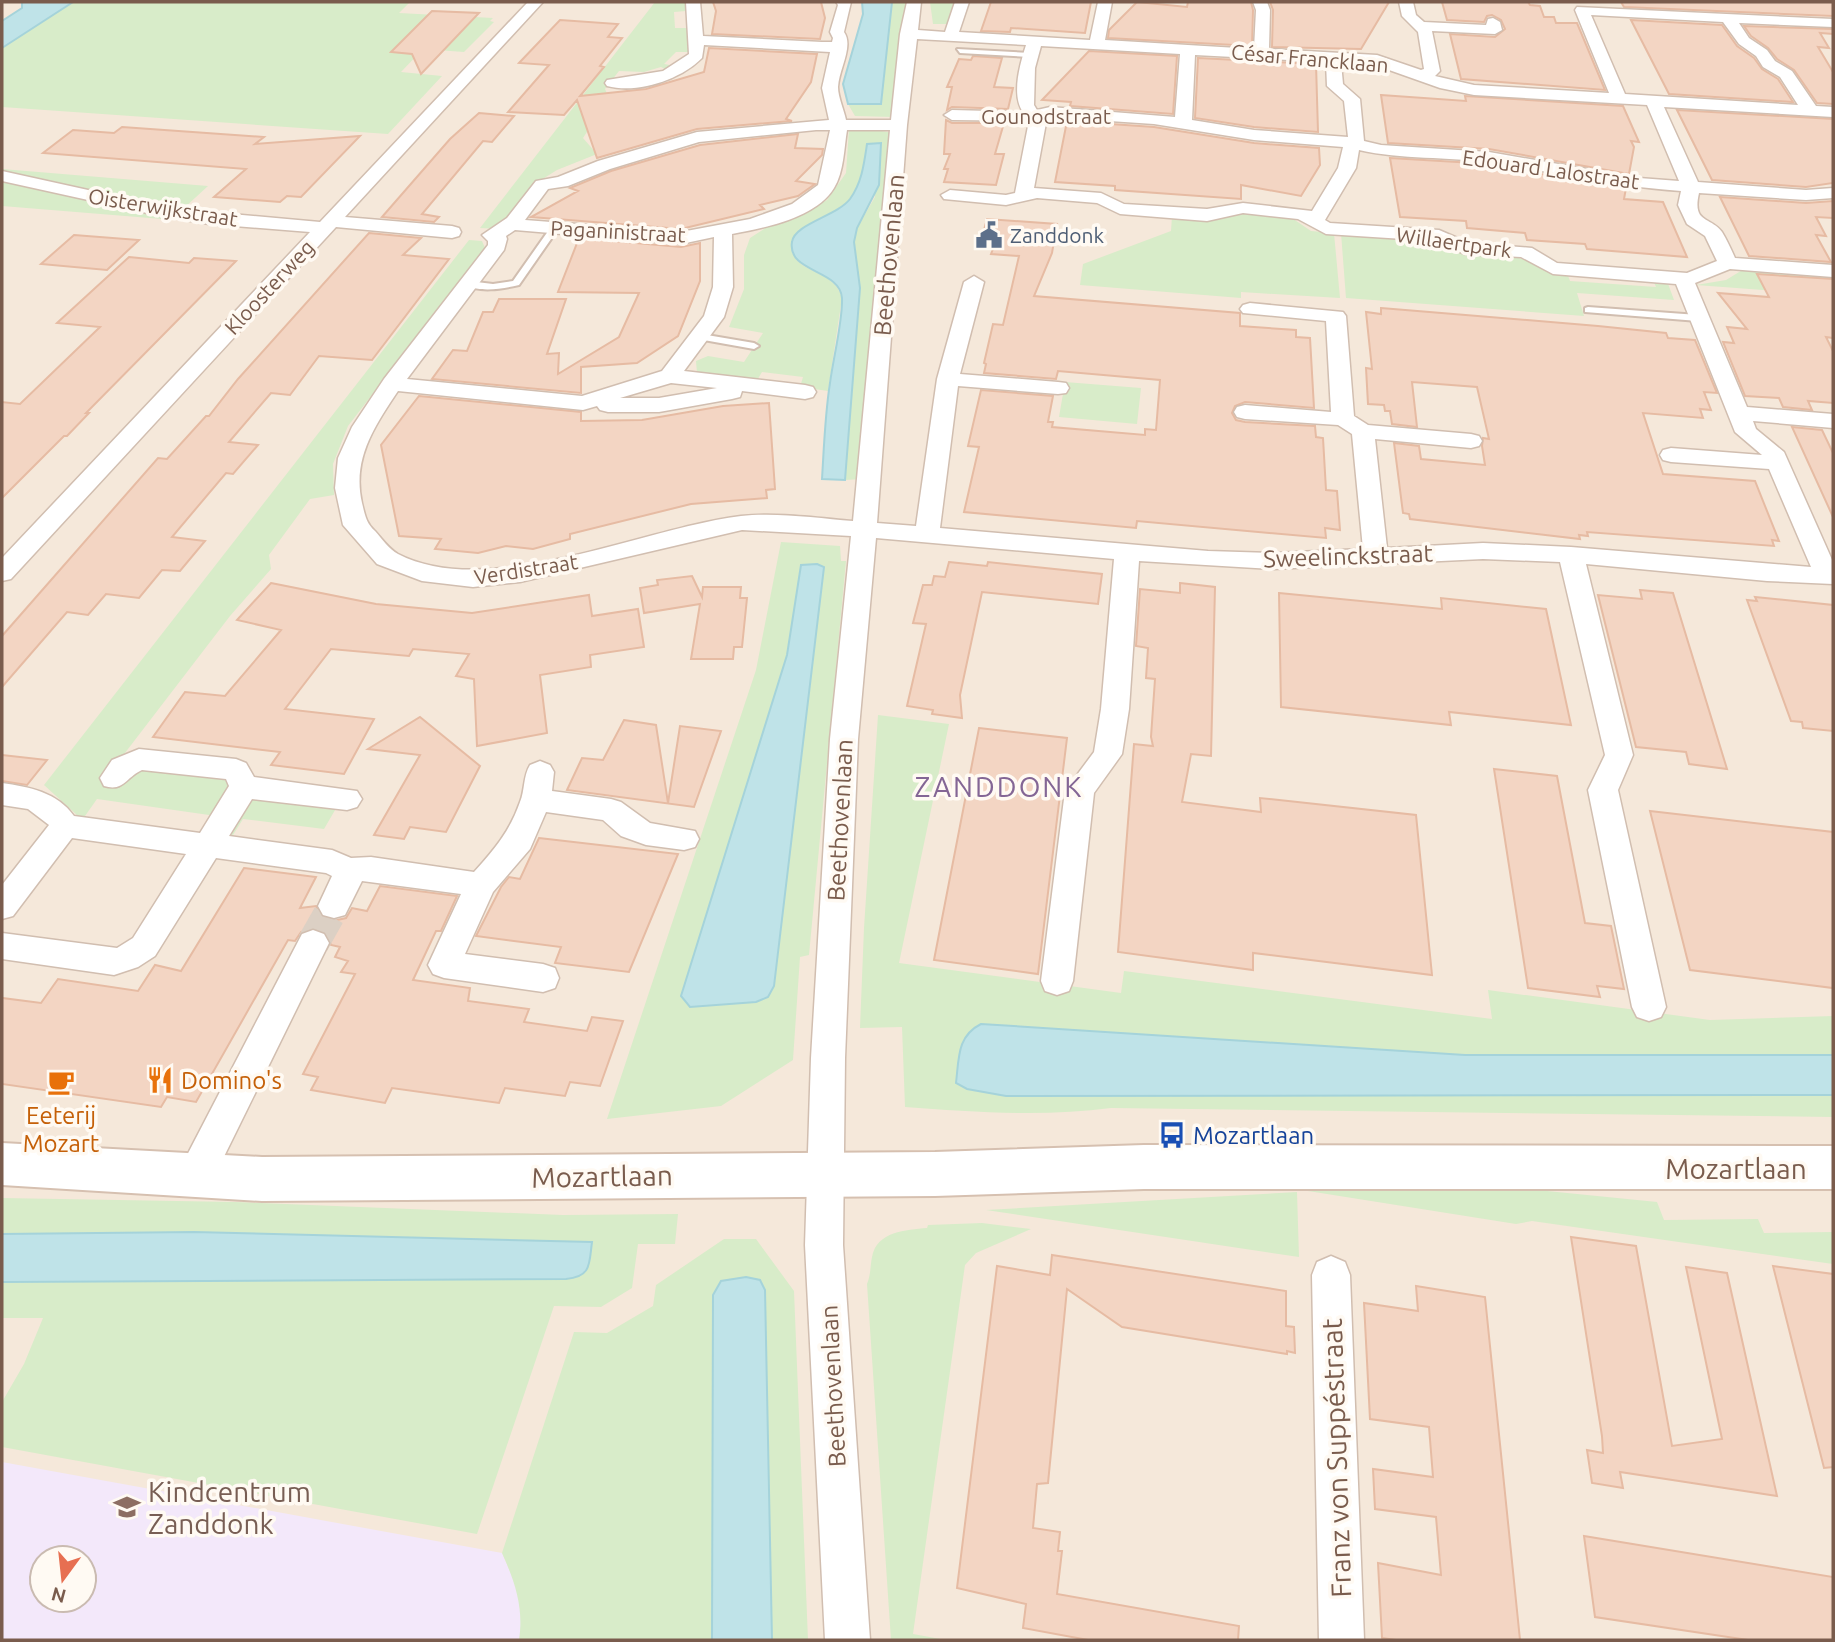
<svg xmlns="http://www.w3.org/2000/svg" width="1835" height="1642" viewBox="0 0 1835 1642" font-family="Ubuntu,sans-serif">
  <rect width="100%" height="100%" fill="#fdf6ec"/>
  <!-- residential -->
  <path fill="#f5e8da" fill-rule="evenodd" d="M2,2H1833V1640H2ZM42,1558H84V1600H42Z"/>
  <!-- education -->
  <path fill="#f3e8fa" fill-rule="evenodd" d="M2,1462L502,1553L517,1587L522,1623L519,1640H2ZM42,1558H84V1600H42Z"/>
  <!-- green -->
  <path fill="#d8ecc9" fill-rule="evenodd" d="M73,2H410L399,13L493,18L490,21L494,22L464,52L423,49L401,72L442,76L388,134L2,107V48Z
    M655,2H686V11L674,12L675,28H687L688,48H692V52H676L664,64L675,66L671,72L661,67L644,72L619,71L605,89L609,98L583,138L597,154L557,170L533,185L499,229L480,228Z
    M892,2H908L899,114L894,117L855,116L848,104H881Z
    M930,2H959L949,24H933Z
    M854,127L895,133L862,479L845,480L860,288L854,242L857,228L875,197L867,144C864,164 862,184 849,200C835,217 784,226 792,252C799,274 835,270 842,298L828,391L800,387L803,377L762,372L756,382L697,373L696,361L708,356L744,362L763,333L729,327L744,289V255L750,238L770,225L802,214L827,200L846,173L849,129Z
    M2,169L208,186L183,209L2,171Z
    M2,182L164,217L162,219L2,206Z
    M1248,211L1286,214L1311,231L1334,233L1340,298L1241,292V298L1080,285L1083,264L1171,231L1172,216Z
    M1341,233C1423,240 1489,245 1567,273L1570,281L1656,287L1653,280L1667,281L1674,300L1577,293L1584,316L1346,298Z
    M469,240L482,241L485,248L348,426L333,464L334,495L310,499L269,555L271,569L230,616L105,779L138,767L230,777L235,786L216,816L97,799L85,816H78L44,785Z
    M1749,266L1833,274V295L1696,285L1726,280Z
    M1065,382L1141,388L1137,424L1059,417Z
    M781,542L840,546L841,561H846L809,955L800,957L793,1060L721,1106L607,1119L756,670ZM801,566L824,567L774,986L768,997L787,655Z
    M878,715L949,724L899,963L1121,993L1124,971L1492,1019L1488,990L1710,1020L1833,1016V1055H1465L981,1024L967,1089L1007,1096L1833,1095V1117L1111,1108C1045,1117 971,1112 905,1107L902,1027L860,1028L864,928Z
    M257,795L338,805L324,829L243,819L233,835L223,834L245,799Z
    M1537,1190L1657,1202L1664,1220L1758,1219L1764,1233L1833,1232V1264L1532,1221L1516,1224L1308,1191Z
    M1297,1192L1299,1257L986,1210Z
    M2,1198L235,1202L563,1215L678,1214L675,1244H638L632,1288L601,1307L554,1306L477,1534L2,1447V1402L24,1364L43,1318H2V1282L566,1279L591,1242L194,1232L2,1234Z
    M982,1223L1031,1229L976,1253L965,1265L913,1634L946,1640H891L867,1284C871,1274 870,1267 872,1257C877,1231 906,1230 927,1228L928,1225Z
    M724,1239H756L794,1291L808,1640H772L765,1290L746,1277L722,1281L713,1295L712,1640H519C524,1608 515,1582 502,1553L574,1332L607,1333L653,1306L656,1285Z"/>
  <!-- water -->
  <path fill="#bfe3e8" stroke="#a5d3da" stroke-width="2" d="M22,2H73L2,48V21L22,8Z
    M862,2H892L881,104H848L843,84L863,14Z
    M881,143L879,185L857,228L854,242L860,288L845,480L822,479C824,447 825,414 830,383C833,359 843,320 842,298C840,269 787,273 792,242C794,224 837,216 850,199C862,182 864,164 867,144Z
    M817,564L824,567L774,986L768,997L756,1002L690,1007L681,996L787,655L801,565Z
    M981,1024L1465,1055H1833V1095L1006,1096L967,1089L956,1083C959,1058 957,1036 981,1024Z
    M194,1232L592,1242C589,1263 592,1277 566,1279L2,1282V1234Z
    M746,1277L760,1280L765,1290L772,1640H712L713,1295L721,1281Z"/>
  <!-- building -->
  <path fill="#f3d5c3" stroke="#e6bba3" stroke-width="2" d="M713,2H821L825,18L820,39L712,34L716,11Z
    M991,2H1091L1085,33L1011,28L1010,32L981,31Z
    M1137,2L1187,7L1188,2H1251L1253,10L1252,46L1108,38L1109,30Z
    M1270,2H1389L1361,49L1272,47L1273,10Z
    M1442,2H1528L1530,5L1540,6L1544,17H1554L1556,23H1577L1605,90L1461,79L1450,34L1495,37L1505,29L1501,20L1492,15L1487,16L1484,22L1447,20Z
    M1621,2H1833V16L1624,7Z
    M432,11L479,13L421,74L412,54L391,52Z
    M560,20L618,24L608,37L622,38L600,66L604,67L580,96L646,89L704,72L709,48L817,54L811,82L786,119L792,121L697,129L597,158L577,100L564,115L508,112L549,65L519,63Z
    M1631,20L1722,25L1737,46L1754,58L1762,69L1778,79L1793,102L1669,94Z
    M1744,26L1833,29V34L1820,33L1829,48L1818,47L1833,72V104L1817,103L1794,70L1777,59L1768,48L1751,36Z
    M1089,51L1177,56L1173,114L1070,106L1071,102L1042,100Z
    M973,56L1002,58L994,87L1013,88L1008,109L952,107L947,110L952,87H947L959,59L971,60Z
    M1198,58L1316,64L1318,132L1254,127L1195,118Z
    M1381,95L1466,101L1465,96L1623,106L1639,142L1631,141L1634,147L1629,174L1489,149L1388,143Z
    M1677,110L1833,119V183L1806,187L1712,180Z
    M479,113L514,116L492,142L483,141L422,214L439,217L434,222L382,217L450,139Z
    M946,120L952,123H1004L995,154H1004L996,185L944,182L948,169H944L950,154H944Z
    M1067,121L1154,127L1254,143L1319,148L1320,165L1301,196L1241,185V199L1115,190V186L1055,182Z
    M122,127L264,137L255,144L360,136L301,197L287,196L280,202L214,197L246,169L43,153L73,130L114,133Z
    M798,134L795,148L823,149L822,155L796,181L815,184L798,196L760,205L764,209L681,229L531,217L578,191L570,188L611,171L700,145Z
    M1390,158L1474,163L1626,188L1624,199L1663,202L1687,257L1587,249L1585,244L1527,240L1525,233L1467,228L1466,221L1400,217Z
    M1720,197L1806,203L1833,201V218L1816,217L1826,236L1816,235L1831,262L1749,256Z
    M987,219L1057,224L1052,253L1034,296L1240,313V326L1296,330V337L1310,338L1314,408L1245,402L1235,406L1232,413L1236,420L1245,422L1315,426L1316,437L1323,438L1326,490L1337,491L1340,530L1325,528L1326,538L1137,521L1136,528L964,512L979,447L968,446L981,390L1053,396L1048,422H1053L1052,427L1145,435V429L1156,430L1160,380L1058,371L1056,379L984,373L986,364L984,363L993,324L1003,325L1019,256L991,254L993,249L979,248Z
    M369,233L421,238L403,255L449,259L372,360L319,356L290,395L271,393L229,442L258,445L233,474L226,473L172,537L205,541L180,571L162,570L139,598L106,594L88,615L67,612L2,687V636L158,458L167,459L206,416H209L238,379Z
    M74,235L139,240L107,270L41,264Z
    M579,238L681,247L700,243V281L678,336L637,363L581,367V393L432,379L453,350L467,351L483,312H493L499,299H566L547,354L559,353L558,374L619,337L639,293L558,292Z
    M129,257L189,263L194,258L236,261L86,413H89L67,436H64L2,498V402L20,404L100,327L57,323Z
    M1757,274L1833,279V338L1826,337L1833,351V403L1808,401L1812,410L1783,407L1779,398L1745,396L1723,342L1734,343L1727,327L1747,329L1718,293L1769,297Z
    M1381,308L1598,326L1666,333L1668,338L1695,340L1717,393L1704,392L1711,410L1700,409L1703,418L1643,413L1663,474L1755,481L1779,541L1772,540L1774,546L1587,532L1588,536L1579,535L1580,539L1410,519L1409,514L1403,513L1394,443L1419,446L1421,459L1485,465L1482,446L1483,438L1489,439L1477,387L1412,382L1417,427L1392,424L1390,411H1385L1384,405L1368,404L1366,368L1372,369L1366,312L1381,314Z
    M419,396L581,412V421L642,420L723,406L769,403L775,489L766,490L767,498L691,504L570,534V539L533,549L506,546L478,553L435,549L441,539L399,536L381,445Z
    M1792,427L1822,430L1833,453V517Z
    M949,562L987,566L988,562L1102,574L1098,604L982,592L960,695L962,718L932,714L933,710L907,706L926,624L913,623L923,585H932L934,576L945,577Z
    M692,576L702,597L703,587H741L740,598H747L742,647H734L733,659H691L700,604L644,613L640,588L658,585L657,580Z
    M271,583L376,604L472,613L589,595L592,616L638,609L644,647L590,655L591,667L540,675L547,733L477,746L474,679L456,676L469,654L413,649L409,656L331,649L285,709L374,719L344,774L271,765L280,752L153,737L185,692L225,696L281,630L237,620Z
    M1180,583L1215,587L1211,756L1191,754L1182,802L1261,812L1260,798L1416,815L1432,975L1253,953V970L1118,952L1134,744L1153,746L1151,737L1155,679L1146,678L1148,648L1136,646L1140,589L1180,593Z
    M1640,590L1673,593L1727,769L1689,764L1686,752L1636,747L1598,595L1642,599Z
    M1279,593L1442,609L1441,598L1546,609L1571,725L1449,712L1451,725L1281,707Z
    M1755,597L1833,605V731L1803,728L1802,722L1791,721L1747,600L1757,601Z
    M420,717L480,766L446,832L410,827L404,839L374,835L420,755L368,749Z
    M624,720L656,725L668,803L680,726L721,731L694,807L567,790L582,758L603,760Z
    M979,728L1067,738L1038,974L934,960Z
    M2,755L47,760L27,785L2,781Z
    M1494,769L1557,776L1585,923L1611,926L1624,989L1597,986L1600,997L1528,988Z
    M1650,811L1833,832V988L1690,970Z
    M539,838L678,854L629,972L555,963L561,947L476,936L501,887L509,877L520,879Z
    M244,868L316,877L300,908L316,906L321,916L333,921L346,918L352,908L367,911L380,886L457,896L441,931H436L413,980L470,988L468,1001L529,1009L524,1022L587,1031L592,1017L623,1021L600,1086L570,1082L565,1096L505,1088L499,1103L392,1088L385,1103L311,1090L318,1077L303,1074L355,974L341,972L348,961L335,957L340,947L331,945L326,933L314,928L301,932L295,941L288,940L196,1102L167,1097L161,1107L2,1084V998L41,1003L58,979L138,991L155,965L181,971Z
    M1571,1237L1636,1246L1672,1446L1722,1439L1686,1267L1727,1273L1777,1496L1620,1472L1623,1488L1592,1483L1587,1450L1603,1453L1602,1436Z
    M1052,1255L1286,1291V1326L1294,1327L1295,1353L1287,1351V1354L1122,1327L1067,1289L1048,1483L1037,1484L1033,1528L1060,1532L1058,1551H1062L1057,1594L1239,1626L1238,1640H1088L1023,1628L1026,1604L957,1588L997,1266L1050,1275Z
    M1773,1266L1833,1274V1467L1824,1468Z
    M1416,1286L1485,1297L1520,1640H1396L1382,1638L1378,1563L1441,1575L1436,1517L1375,1509L1373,1469L1433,1477L1429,1427L1370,1419L1364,1303L1418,1311Z
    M1584,1536L1833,1577V1640H1748L1595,1617Z"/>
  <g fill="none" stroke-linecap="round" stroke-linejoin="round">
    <!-- street-tunnel -->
    <path stroke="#dcd0c4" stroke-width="32" stroke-dasharray="32 16" stroke-linecap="butt" d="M313,943L334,906"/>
    <defs>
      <path id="lane" d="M957,49L1030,53L1034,55L1030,57L960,53Z
        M554,226L558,229L519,285C501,289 480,293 463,284L468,281L493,284L513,281L551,227Z
        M1588,307L1698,315L1703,318L1698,321L1585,312V308Z
        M701,334L754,343L759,346L754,349L698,339V335Z"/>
      <path id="street" d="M528,2H543L345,217L452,226L459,228L461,232L459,236L452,238L336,227L11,579L2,581V558L310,232L209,224L156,215L2,181V171L156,205L209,212L320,222Z
        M686,2H700L703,36L822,42H832L833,38L830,32L838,5L836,2H851L844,32C854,46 839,69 838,87C838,97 844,110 846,120H891L900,34L907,2H921L918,30L945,32L955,2H969L959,32L1090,40L1098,2H1112L1105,40L1254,49L1256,10L1253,2H1267L1270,10L1269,49L1377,55L1421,70L1424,69L1418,32L1402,16L1399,2H1413L1416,15L1424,22L1486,25L1488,19L1493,18L1500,22L1502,30L1495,34L1432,31L1440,71L1435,76L1474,85L1609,93L1575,10L1577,7L1833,19V27L1739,23L1749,38L1767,50L1775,61L1792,71L1816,106L1833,107V117L1664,107L1698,182L1806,190L1833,188V198L1806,200L1699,193C1692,224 1710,216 1722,232C1727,240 1731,249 1735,258L1833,265V277L1730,269L1695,283L1747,407L1833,414V428L1753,421L1756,429L1784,452L1833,562V584L1767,581L1586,564L1633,755L1618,790L1666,1007L1661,1017L1649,1021L1637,1017L1632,1007L1588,790L1605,755L1560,562L1483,559L1273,569L1139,561L1129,709L1122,754L1094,793L1073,981L1069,991L1057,995L1045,991L1041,981L1065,791L1094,752L1101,709L1114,559L876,538L858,739L845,1058L843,1245L870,1640H825L805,1245L811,1058L830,739L851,536L742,530L520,582L473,587L422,581L377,564L343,525L335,488L338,458L352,427L384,379L488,245V241L482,235L507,218L536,181L558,177L598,161L697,132L829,120L822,88L830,52L704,45L702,58C680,80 638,94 607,86L605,83L607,80L663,71L689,54ZM1591,15L1723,22L1739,44L1756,56L1763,67L1780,77L1798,105L1625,94ZM917,39L1026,45C1020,64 1011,95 1023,112L952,110L944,115L952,120L1029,121L1015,193L1006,195L950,190L941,195L944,199L1006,205L1037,198L1097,203L1120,214L1207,221L1243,213L1298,219L1326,234L1435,241L1465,254L1521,257L1553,274L1676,284L1735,432L1762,455L1671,448L1663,450L1660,455L1663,460L1671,462L1769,469L1811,567L1571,547L1483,543L1387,548L1375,439L1471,448L1479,446L1482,441L1479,436L1471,434L1368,425L1354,416L1346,316L1343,312L1250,303L1243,305L1240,309L1243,313L1326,321L1331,412L1245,405L1237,407L1234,412L1237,417L1245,419L1338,425L1352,434L1363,549L1273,553L1208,551L940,528L958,386L1058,394L1066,393L1069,388L1066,383L1058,382L960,374L984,282L974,276L964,282L937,379L916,526L877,523L907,125ZM1041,46L1180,54L1175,117L1050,107L1037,110L1034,105L1035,68ZM1195,55L1326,62L1327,86L1344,101L1348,137L1254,130L1192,120ZM1341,63L1375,65L1440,88L1474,95L1647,105L1679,181L1639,178L1489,152L1381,145L1364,141L1360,99L1343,84ZM1050,117L1154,124L1254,140L1343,147L1338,168L1312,211L1243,203L1207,209L1124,204L1101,193L1034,188L1046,123L1043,118ZM816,130H830L818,185L792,204L750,219L681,232L525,220L548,189L568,186L610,169L699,142ZM847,130H890L853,521C818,518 775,512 741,516C643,528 489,601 398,554C389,549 382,539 375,531C366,523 365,515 362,503C352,459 374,427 398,391L583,410L597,406L600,410L608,412H659L732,399L740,397L742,391L805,399L813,397L816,392L813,387L805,385L684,371L724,317L733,287L732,234C764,228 816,218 834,188C844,172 844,148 847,130ZM1359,150C1402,160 1447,156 1491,163C1555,172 1617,187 1681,191L1678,205L1687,224L1705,236L1717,261L1687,273L1557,263L1532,248L1469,243L1439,230L1330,223L1325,220L1356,168ZM515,230L681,244L714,237L713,287L704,316L662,371L582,396L407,379L504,250L507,239L506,236ZM671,383L717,388L659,398H620Z
        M139,749L236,759L246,763L254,777L357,791L362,799L357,807L347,810L252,799L229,836L332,850L351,858L371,857L474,872C494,850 510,831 520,802C525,790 523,776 530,765L540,761L550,765L554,772L552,791L611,799L621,802L650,823L695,831L699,839L695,847L684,850L646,845L621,836L603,820L546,812L530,849L493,892L465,954L543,964L555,968L559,978L555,988L543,992L444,978L433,974L428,965L461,894L362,881L345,915L334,918L323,915L318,906L332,876L326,873L216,858L155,956L138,967L114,975L2,959V933L117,948L133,938L186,854L72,838L13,916L2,919V885L49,825L28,809L2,805V783C29,787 57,792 74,816L200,833L229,786L226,779L142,770C126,777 124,792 104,786L100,778L112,760Z
        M313,930L324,934L329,943L209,1187L196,1192L183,1187L178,1175L183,1163L302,934Z
        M1331,1256L1345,1262L1350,1275L1364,1640H1319L1312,1275L1317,1262Z"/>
      <path id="secondary" d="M2,1143L262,1157L935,1152L1144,1145L1833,1146V1189H1144L935,1196L262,1201L2,1185Z"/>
    </defs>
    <!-- lane casing -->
    <use href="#lane" stroke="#d1beb0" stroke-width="4"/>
    <!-- street casing -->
    <use href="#street" stroke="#d1beb0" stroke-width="3"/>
    <!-- secondary casing -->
    <use href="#secondary" stroke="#d6c0b0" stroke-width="4"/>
    <!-- lane -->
    <use href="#lane" fill="#fff" fill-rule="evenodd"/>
    <!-- street -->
    <use href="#street" fill="#fff" fill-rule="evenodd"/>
    <!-- secondary -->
    <use href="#secondary" fill="#fff" fill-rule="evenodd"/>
  </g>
  <!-- icons -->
  <defs>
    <symbol id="civic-bare" viewBox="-9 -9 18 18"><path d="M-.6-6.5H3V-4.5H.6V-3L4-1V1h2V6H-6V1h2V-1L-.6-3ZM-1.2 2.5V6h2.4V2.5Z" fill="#5c6f8a" stroke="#fffaf3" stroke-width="2.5" paint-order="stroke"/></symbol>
    <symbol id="restaurant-bare" viewBox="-9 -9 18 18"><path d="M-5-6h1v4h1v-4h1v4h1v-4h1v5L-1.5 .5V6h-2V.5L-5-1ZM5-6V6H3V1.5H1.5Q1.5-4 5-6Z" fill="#e8710a" stroke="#fffaf3" stroke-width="2.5" paint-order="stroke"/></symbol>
    <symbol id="cafe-bare" viewBox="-9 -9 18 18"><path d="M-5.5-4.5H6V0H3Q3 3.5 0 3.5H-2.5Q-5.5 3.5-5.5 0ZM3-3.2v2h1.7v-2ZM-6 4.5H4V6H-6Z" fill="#e8710a" stroke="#fffaf3" stroke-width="2.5" paint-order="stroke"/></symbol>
    <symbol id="bus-bare" viewBox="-9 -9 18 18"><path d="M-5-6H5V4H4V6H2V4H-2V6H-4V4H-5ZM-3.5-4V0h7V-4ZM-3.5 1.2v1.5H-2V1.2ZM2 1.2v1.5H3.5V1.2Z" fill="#1a4fb4" stroke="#fffaf3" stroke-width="2.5" paint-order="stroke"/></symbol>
    <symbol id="school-bare" viewBox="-9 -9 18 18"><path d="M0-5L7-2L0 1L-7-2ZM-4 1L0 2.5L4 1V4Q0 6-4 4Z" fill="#8d6e63" stroke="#fffaf3" stroke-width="2.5" paint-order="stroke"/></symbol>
  </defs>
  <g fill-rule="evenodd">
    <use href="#civic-bare" x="970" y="216" width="38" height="38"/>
    <use href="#restaurant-bare" x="141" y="1061" width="38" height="38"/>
    <use href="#cafe-bare" x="42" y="1063" width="38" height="38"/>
    <use href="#bus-bare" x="1153" y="1116" width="38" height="38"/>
    <use href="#school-bare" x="108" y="1488" width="38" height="38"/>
  </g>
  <g text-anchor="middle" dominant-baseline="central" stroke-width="7" stroke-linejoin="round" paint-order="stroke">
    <!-- far-street labels -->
    <g font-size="21" fill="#7a5c4d" stroke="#fffaf3">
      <text transform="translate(1310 58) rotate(5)">César Francklaan</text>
      <text x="1046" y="116">Gounodstraat</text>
      <text transform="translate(1551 169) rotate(8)">Edouard Lalostraat</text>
      <text transform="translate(163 207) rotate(9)">Oisterwijkstraat</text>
      <text transform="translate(618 231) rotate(3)">Paganinistraat</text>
      <text transform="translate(1454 242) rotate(8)">Willaertpark</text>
      <text transform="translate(269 287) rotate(-47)">Kloosterweg</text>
      <text transform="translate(526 569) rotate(-9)">Verdistraat</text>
    </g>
    <!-- far-service labels -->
    <g font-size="21" fill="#4e5e75" stroke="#fffaf3" text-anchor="start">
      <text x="1010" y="235">Zanddonk</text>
    </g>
    <!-- street labels -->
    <g font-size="24" fill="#7a5c4d" stroke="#fffaf3">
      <text transform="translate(889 255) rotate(-85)">Beethovenlaan</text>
      <text transform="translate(1348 556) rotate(-2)">Sweelinckstraat</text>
      <text transform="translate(840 820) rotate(-87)">Beethovenlaan</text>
      <text transform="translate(833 1386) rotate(-93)">Beethovenlaan</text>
    </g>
    <!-- food labels -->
    <g font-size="24" fill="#c56008" stroke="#fffaf3" text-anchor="start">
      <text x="181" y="1080">Domino's</text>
      <text x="61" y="1115" text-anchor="middle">Eeterij<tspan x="61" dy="28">Mozart</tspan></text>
    </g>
    <!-- transit labels -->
    <g font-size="24" fill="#164399" stroke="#fffaf3" text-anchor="start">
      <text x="1193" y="1135">Mozartlaan</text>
    </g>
    <!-- quarter labels -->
    <g font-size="28" letter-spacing="2" fill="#846695" stroke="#fffaf3">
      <text x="999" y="786">ZANDDONK</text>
    </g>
    <!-- near-street labels -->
    <g font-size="28" fill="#7a5c4d" stroke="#fffaf3">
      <text x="1736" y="1168">Mozartlaan</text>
      <text transform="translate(602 1176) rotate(-1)">Mozartlaan</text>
      <text transform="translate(1336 1458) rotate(-92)">Franz von Suppéstraat</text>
    </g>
    <!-- near-education labels -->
    <g font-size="28" fill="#785e54" stroke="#fffaf3" text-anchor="start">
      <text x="148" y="1491">Kindcentrum<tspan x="148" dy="32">Zanddonk</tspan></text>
    </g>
  </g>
  <!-- border -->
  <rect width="1835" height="1642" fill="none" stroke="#7a5c4d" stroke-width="7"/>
  <!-- north arrow -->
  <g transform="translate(63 1579) rotate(195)"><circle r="33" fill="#fffaf3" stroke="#cabbb1" stroke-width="2"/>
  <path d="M0-5L12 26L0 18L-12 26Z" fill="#e76f51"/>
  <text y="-10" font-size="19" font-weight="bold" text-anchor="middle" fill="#7a5c4d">N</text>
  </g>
</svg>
